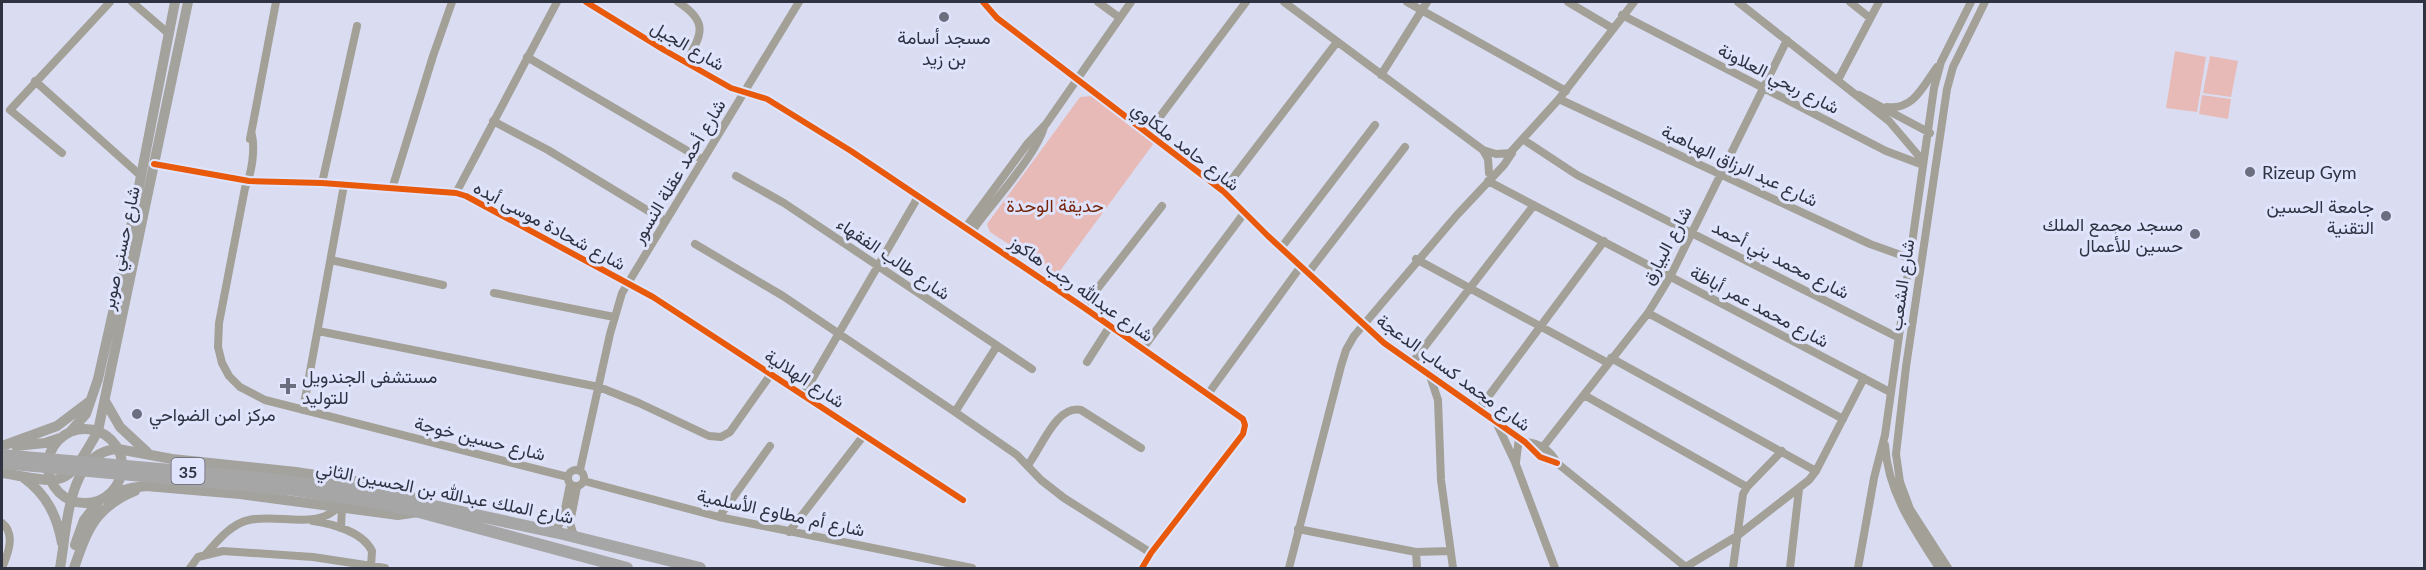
<svg xmlns="http://www.w3.org/2000/svg" width="2426" height="570" viewBox="0 0 2426 570" font-family="Lato,Vazirmatn,sans-serif">
  <rect width="100%" height="100%" fill="#daddf2"/>
  <!-- green -->
  <path fill="#e8bab7" d="M2175,51L2206,57L2197,112L2166,108Z
    M2210,56L2238,61L2231,97L2203,93Z
    M2202,95L2231,99L2228,119L2199,114Z
    M1092,96L1154,143L1057,275L990,232L987,224L1080,97Z"/>
  <g fill="none" stroke-linecap="round" stroke-linejoin="round">
    <!-- minor -->
    <path stroke="#a2a097" stroke-width="8" d="M132,2L169,34
      M586,2L664,50L731,88L767,99L851,151L1083,307L1243,419L1245,425L1243,434L1151,553L1142,568
      M678,2C709,22 702,34 686,62
      M983,2L997,18L1223,191L1268,236L1384,343L1525,442L1540,457L1557,463
      M1098,2L1120,18
      M1284,2L1483,150L1496,154L1512,153
      M1407,2L1566,91
      M1568,2L1612,28
      M1738,2L1889,121L1923,161
      M1850,2L1870,18
      M1622,15L1886,151L1923,165
      M527,57L703,160
      M1381,75L1427,2
      M1838,80L1879,2
      M35,81L140,175
      M1859,95L1930,133
      M1559,99L1870,244L1909,258
      M1887,107C1914,110 1923,86 1937,67
      M493,121L548,150L665,221
      M1147,134L1246,2
      M252,135C255,150 252,173 245,188L219,323L218,347L222,363L229,376L240,387L265,400L568,477
      M250,139L276,2
      M1524,140L1577,175L1897,337
      M1483,150L1488,159L1489,173
      M62,153L10,110L110,2
      M1509,154L1559,99L1634,2
      M154,164L249,181L322,183L456,193L466,196L653,297L963,500
      M736,176L784,203L1032,369
      M1488,181L1890,392
      M322,183L357,26
      M392,189L433,56L452,2
      M1223,191L1337,42
      M456,193L557,2
      M966,227L1028,143L1046,124L1131,2
      M972,231C990,205 1036,156 1044,127
      M695,244L783,296L955,412L1017,455L1041,480L1064,498L1151,553
      M1281,248L1375,125
      M1416,259L1608,363
      M331,260L443,285
      M1308,273L1405,147
      M494,293L614,317
      M1083,307L1162,206
      M1648,313L1843,419
      M318,331L599,387L639,403L709,436L721,437L730,432L771,374
      M1143,348L1245,212
      M1611,358L1816,471
      M1087,362L1110,326
      M1412,363L1534,205
      M1430,376L1438,400L1441,480L1453,568
      M1208,394L1301,266
      M803,395L918,197
      M1584,395L1747,487
      M1479,409L1604,241
      M303,410L344,185
      M955,412L997,346
      M1497,424L1515,462L1555,568
      M1525,442C1540,443 1550,450 1557,463L1687,568
      M1885,445C1888,493 1914,529 1939,568
      M1543,447L1648,313L1670,277L1787,40
      M1516,462L1519,438
      M1028,465C1042,447 1056,405 1081,410L1141,448
      M568 478a8 8 0 1 1 16 0a8 8 0 1 1-16 0Z
      M580,470L610,334L622,293L799,2
      M584,481L719,517L972,568
      M719,517L770,446
      M313,521C333,524 363,532 372,551L371,566
      M2,523C16,534 8,554 2,568
      M341,528L342,507
      M1298,529L1416,552L1450,551
      M554,532L563,519L570,484
      M789,532L864,435
      M574,536L570,523L577,487
      M1416,552L1417,568
      M206,554C218,540 231,524 249,520C278,513 318,531 339,506
      M190,568L198,557L223,551L313,557L385,568
      M1289,568L1341,366L1346,350L1354,336L1457,215L1504,165L1512,153
      M1684,568L1737,536L1809,480L1816,471L1864,378
      M1733,568L1743,494L1747,487L1782,451
      M1790,568L1799,489
      M1858,568L1874,478L1885,435L1934,88L1941,62L1971,2
      M1948,568L1910,509L1900,482L1896,454L1906,367L1947,89L1953,67L1985,2"/>
    <!-- major -->
    <path stroke="#a3a29d" stroke-width="10" d="M105,401L120,427L147,452
      M48 466a37 37 0 1 1 74 0a37 37 0 1 1-74 0Z
      M70,432L86,414L98,379L123,268L175,2
      M5,445L57,426L90,401
      M16,446L45,443L60,438
      M2,473C66,483 64,491 98,431L188,2
      M24,478C47,495 57,516 62,543
      M109,494L131,488L146,486L240,494L398,515L418,512
      M75,545L84,520L99,501
      M60,568C67,531 67,451 118,449L172,459L296,472L373,484L401,492L419,500
      M74,568C87,531 94,508 135,491"/>
    <!-- highway -->
    <path stroke="#a7a6a6" stroke-width="12" d="M374,493L563,534L700,568
      M372,502L419,512L627,568"/>
    <!-- highway-bridge -->
    <path stroke="#a7a6a6" stroke-width="12" d="M2,455L262,478L374,493
      M2,463L295,490L372,502"/>
    <defs>
      <path id="cycleway" d="M586,2L664,50L731,88L767,99L851,151L1083,307L1243,419L1245,425L1243,434L1151,553L1142,568
        M983,2L997,18L1223,191L1268,236L1384,343L1525,442L1540,457L1557,463
        M154,164L249,181L322,183L456,193L466,196L653,297L963,500"/>
    </defs>
    <!-- cycleway casing -->
    <use href="#cycleway" stroke="#dfe4fc" stroke-width="10"/>
    <!-- cycleway -->
    <use href="#cycleway" stroke="#e8590c" stroke-width="6"/>
  </g>
  <!-- markers -->
  <g fill="#6b6e7f" stroke="#dfe4fc" stroke-width="2">
    <circle cx="944" cy="17" r="6"/>
    <circle cx="2250" cy="172" r="6"/>
    <circle cx="2386" cy="216" r="6"/>
    <circle cx="2195" cy="234" r="6"/>
    <path d="M285 377h6v6h6v6h-6v6h-6v-6h-6v-6h6z"/>
    <circle cx="137" cy="414" r="6"/>
  </g>
  <g text-anchor="middle" dominant-baseline="central" stroke-width="6" stroke-linejoin="round" paint-order="stroke">
    <!-- shield labels -->
    <rect fill="#dfe4fc" stroke="#646779" stroke-width="1.5" x="171.5" y="458" width="33" height="26" rx="4.5"/>
    <g font-size="16" font-weight="bold" fill="#2f3241">
      <text x="188" y="471">35</text>
    </g>
    <!-- poi labels -->
    <g font-size="18" fill="#2f3241" stroke="#dfe4fc" text-anchor="start">
      <text x="944" y="37" text-anchor="middle">مسجد أسامة<tspan x="944" dy="21">بن زيد</tspan></text>
      <text x="2262" y="172">Rizeup Gym</text>
      <text x="2374" y="206" text-anchor="end">جامعة الحسين<tspan x="2374" dy="21">التقنية</tspan></text>
      <text x="2183" y="224" text-anchor="end">مسجد مجمع الملك<tspan x="2183" dy="21">حسين للأعمال</tspan></text>
      <text x="302" y="376">مستشفى الجندويل<tspan x="302" dy="21">للتوليد</tspan></text>
      <text x="149" y="414">مركز امن الضواحي</text>
    </g>
    <!-- street labels -->
    <g font-size="18" fill="#2f3241" stroke="#dfe4fc">
      <text transform="translate(688 45) rotate(30)">شارع الجيل</text>
      <text transform="translate(1779 78) rotate(27)">شارع ربحي العلاونة</text>
      <text transform="translate(1186 146) rotate(38)">شارع حامد ملكاوي</text>
      <text transform="translate(1740 165) rotate(25)">شارع عبد الرزاق الهباهبة</text>
      <text transform="translate(678 171) rotate(-59)">شارع أحمد عقلة النسور</text>
      <text transform="translate(550 225) rotate(28)">شارع شحادة موسى أبده</text>
      <text transform="translate(1666 245) rotate(-62)">شارع البيارق</text>
      <text transform="translate(120 248) rotate(-78)">شارع حسني صوبر</text>
      <text transform="translate(894 258) rotate(34)">شارع طالب الفقهاء</text>
      <text transform="translate(1781 259) rotate(27)">شارع محمد بني أحمد</text>
      <text transform="translate(1901 285) rotate(-82)">شارع الشعب</text>
      <text transform="translate(1082 288) rotate(35)">شارع عبدالله رجب هاكوز</text>
      <text transform="translate(1760 306) rotate(28)">شارع محمد عمر أباظة</text>
      <text transform="translate(1454 372) rotate(36)">شارع محمد كساب الدعجة</text>
      <text transform="translate(805 378) rotate(33)">شارع الهلالية</text>
      <text transform="translate(480 438) rotate(14)">شارع حسين خوجة</text>
      <text transform="translate(445 492) rotate(11)">شارع الملك عبدالله بن الحسين الثاني</text>
      <text transform="translate(781 512) rotate(12)">شارع أم مطاوع الأسلمية</text>
    </g>
    <!-- park labels -->
    <g font-size="18" fill="#77250a" stroke="#dfe4fc">
      <text x="1055" y="205">حديقة الوحدة</text>
    </g>
  </g>
  <!-- border -->
  <rect width="2426" height="570" fill="none" stroke="#2f3241" stroke-width="6"/>
</svg>
